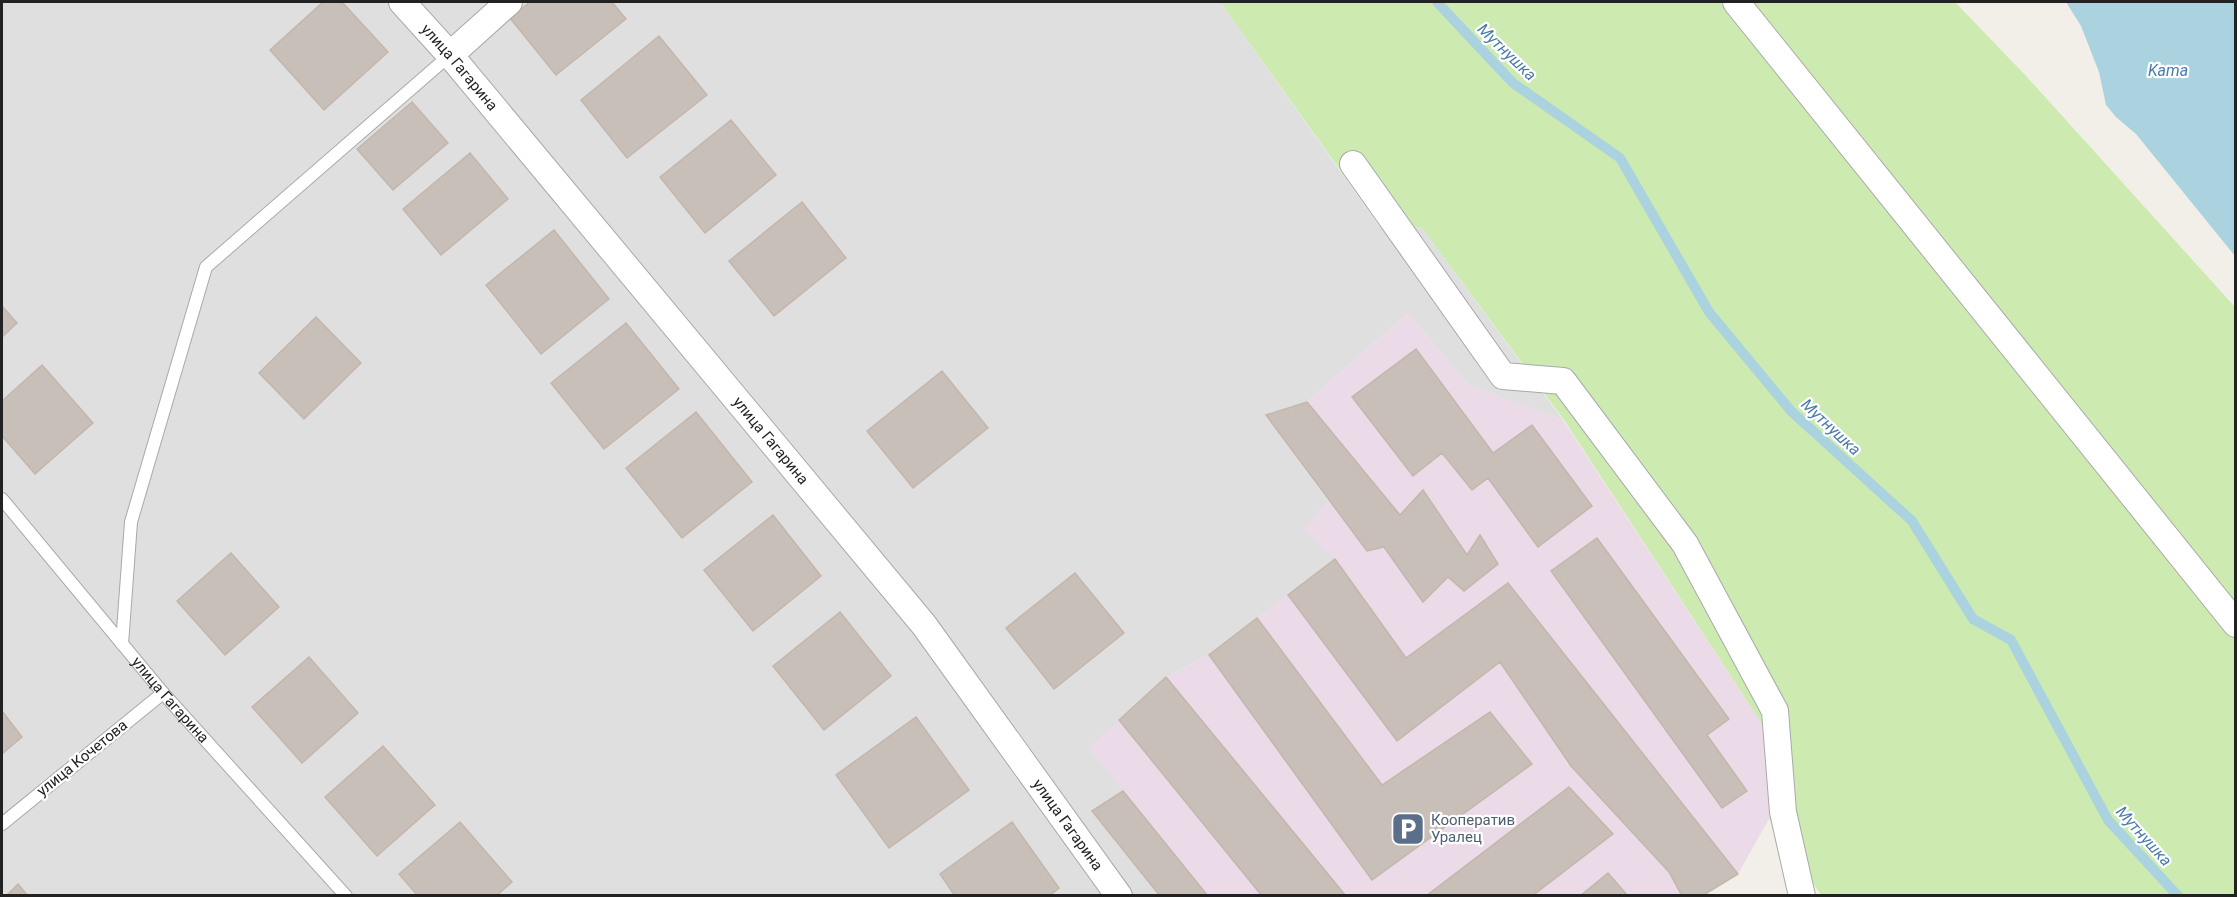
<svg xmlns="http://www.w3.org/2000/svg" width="2237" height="897" viewBox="0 0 2237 897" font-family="Roboto,sans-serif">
  <rect width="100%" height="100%" fill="#f2efe9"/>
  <!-- residential -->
  <path fill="#e0dfdf" d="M2,2H1220L1379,226L1422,228L1563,420L1469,386L1408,313L1307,402L1266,415L1328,501L1335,559L1209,655L1166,677L1123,791L1092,811L1160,895L2,896Z"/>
  <!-- industrial -->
  <path fill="#ebdbe8" d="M1408,313L1469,386L1563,420L1777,747L1769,819L1738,874L1702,896L1160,895L1092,811L1123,790L1088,748L1166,677L1209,655L1334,559L1304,529L1328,500L1266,415L1307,402Z"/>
  <!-- grass -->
  <path fill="#cdebb0" d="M1220,2H1955L2027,77L2235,307V895H1821L1769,819L1777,747L1564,420L1422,228L1380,226Z"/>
  <!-- water -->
  <path fill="#aad3df" d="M2066,2H2235V256L2136,134L2116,117L2106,105L2099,72L2081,26Z"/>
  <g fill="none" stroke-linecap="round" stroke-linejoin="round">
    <!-- stream -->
    <path stroke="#aad3df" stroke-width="10" d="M1437,2L1513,83L1620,158L1709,312L1791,411L1912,521L1973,619L2011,640L2108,820L2178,896"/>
  </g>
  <!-- building -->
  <path fill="#c7bfb8" stroke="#c4b6ab" stroke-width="1.5" d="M323,2H342L388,52L324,110L270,50Z
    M530,2H612L626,19L556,75L510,18Z
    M659,36L707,95L627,158L581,100Z
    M412,102L448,143L393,190L357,149Z
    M731,120L776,175L705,233L660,177Z
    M470,153L508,199L441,255L403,209Z
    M802,202L846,258L774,316L729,261Z
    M554,230L609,299L541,354L486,285Z
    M2,306L17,323L2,337Z
    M316,317L361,363L304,419L259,373Z
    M626,323L679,389L604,449L551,383Z
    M1416,349L1493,453L1532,425L1592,506L1538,547L1488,478L1472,490L1442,453L1413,476L1352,397Z
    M42,365L93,423L35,474L2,436V401Z
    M942,371L988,428L913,488L867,431Z
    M1307,402L1400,515L1423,490L1467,555L1480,535L1498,564L1464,591L1448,577L1423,602L1384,547L1367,551L1266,415Z
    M696,412L752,482L682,538L626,468Z
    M773,515L821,576L753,631L704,570Z
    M1597,538L1729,719L1707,735L1747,791L1722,808L1551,571Z
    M231,553L279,607L225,655L177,601Z
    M1335,559L1406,658L1508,583L1738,874L1702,896H1682L1669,872L1571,766L1500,662L1397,741L1288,595Z
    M1075,573L1124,633L1054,689L1006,628Z
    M840,612L891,676L824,730L773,666Z
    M1257,618L1382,785L1490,712L1532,764L1372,880L1209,655Z
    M309,657L358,713L302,763L252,707Z
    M1166,677L1346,896H1262L1119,720Z
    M2,711L22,737L2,754Z
    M916,717L969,790L889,848L836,775Z
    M383,746L435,805L377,856L325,797Z
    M1569,787L1613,834L1532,896H1426Z
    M1123,791L1208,896H1160L1092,811Z
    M460,822L512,882L496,896H418L399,874Z
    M1012,822L1059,888L1049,896H955L940,874Z
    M1608,873L1628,896H1580Z
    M18,884L28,896H6Z"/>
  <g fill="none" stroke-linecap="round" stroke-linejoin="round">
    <defs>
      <g id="lane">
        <path id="s1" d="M2,499L163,693L346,896"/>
        <path d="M122,644L131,522L206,267L450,55"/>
        <path d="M2,824L163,693"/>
      </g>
      <g id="street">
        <path id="s2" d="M402,2L450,55L924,625L1119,896"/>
        <path d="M1736,2L2236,624"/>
        <path d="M450,55L509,2"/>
        <path d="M1353,164L1503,376L1563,381L1685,544L1775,711L1783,812L1802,896"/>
      </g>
    </defs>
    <!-- lane casing -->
    <use href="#lane" stroke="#a9a9a9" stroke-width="14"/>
    <!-- street casing -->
    <use href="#street" stroke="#a9a9a9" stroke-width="28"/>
    <!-- lane -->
    <use href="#lane" stroke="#fff" stroke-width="12"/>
    <!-- street -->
    <use href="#street" stroke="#fff" stroke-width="26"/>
  </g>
  <!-- icons -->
  <defs>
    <symbol id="parking-square" viewBox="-11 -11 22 22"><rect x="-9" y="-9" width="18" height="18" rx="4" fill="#5c6f8a" stroke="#fff"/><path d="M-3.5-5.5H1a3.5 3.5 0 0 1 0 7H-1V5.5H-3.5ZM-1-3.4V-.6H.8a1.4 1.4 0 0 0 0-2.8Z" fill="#fff"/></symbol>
  </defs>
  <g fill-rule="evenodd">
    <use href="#parking-square" x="1389" y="810" width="38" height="38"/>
  </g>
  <g text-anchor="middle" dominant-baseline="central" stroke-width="4.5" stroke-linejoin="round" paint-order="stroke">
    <!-- street labels -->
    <g font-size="15" fill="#222" stroke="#fff">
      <text stroke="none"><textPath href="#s2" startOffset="87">улица Гагарина</textPath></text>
      <text stroke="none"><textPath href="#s2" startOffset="573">улица Гагарина</textPath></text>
      <text stroke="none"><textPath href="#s1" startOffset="262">улица Гагарина</textPath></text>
      <text transform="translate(82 758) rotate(-39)">улица Кочетова</text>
      <text stroke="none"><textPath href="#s2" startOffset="1059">улица Гагарина</textPath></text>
    </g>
    <!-- service labels -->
    <g font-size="15" fill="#4e5e75" stroke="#fff" text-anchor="start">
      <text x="1431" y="820">Кооператив<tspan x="1431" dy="17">Уралец</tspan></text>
    </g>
    <!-- water labels -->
    <g font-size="16" font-style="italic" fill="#4a7aab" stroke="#fff">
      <text transform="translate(1507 52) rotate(44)">Мутнушка</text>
      <text x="2168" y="70">Kama</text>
      <text transform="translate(1831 427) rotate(43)">Мутнушка</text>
      <text transform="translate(2144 836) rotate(48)">Мутнушка</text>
    </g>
  </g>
  <!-- border -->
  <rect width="2237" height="897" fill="none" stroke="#222222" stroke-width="6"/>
</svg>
